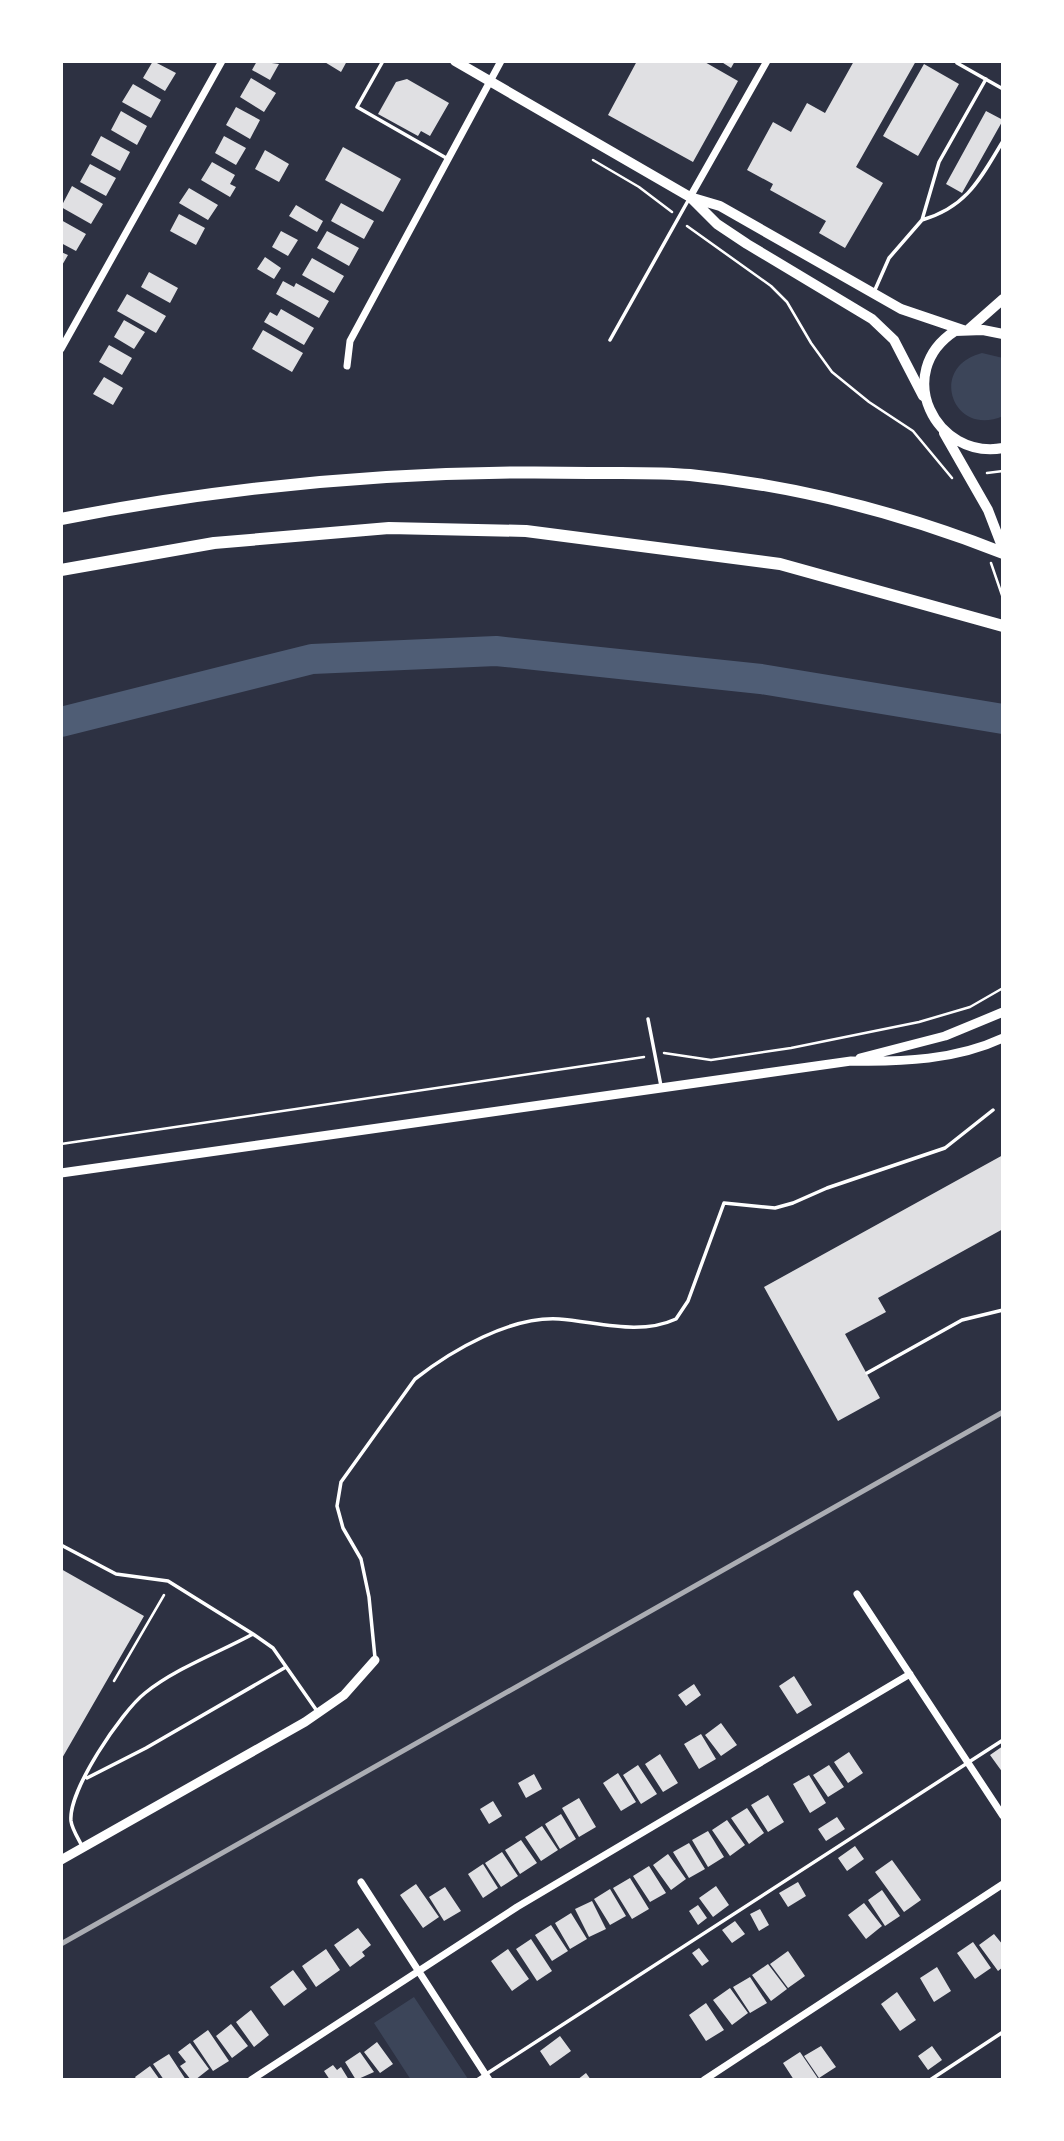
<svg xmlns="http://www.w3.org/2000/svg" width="1064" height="2141" viewBox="0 0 1064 2141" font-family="'Varela Round',sans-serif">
  <rect width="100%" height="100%" fill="#2d3142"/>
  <!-- green -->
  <path fill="#3c4559" d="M982,353L1003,358V416C953,438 927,367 982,353Z
    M414,1997L468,2079V2080H411L374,2023Z"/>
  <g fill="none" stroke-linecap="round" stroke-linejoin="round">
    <!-- river -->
    <path stroke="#4f5d75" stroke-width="30" d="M61,722L312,659L496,651L761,679L1003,719"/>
  </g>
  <!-- building -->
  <path fill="#e0e0e3" d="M153,61L176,73L165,91L143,78Z
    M257,61L279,64L270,80L252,70Z
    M323,61H347L341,72Z
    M637,61H703L738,81L693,162L608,115Z
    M720,61H735L731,68Z
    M854,61H916L856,167L883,183L845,248L819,233L826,221L770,190L773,184L747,170L773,122L791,132L807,103L825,113Z
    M924,64L959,84L918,156L883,136Z
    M251,78L276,93L264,112L240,97Z
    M407,79L449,103L430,136L421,131L418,136L378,114L396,82Z
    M133,84L161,100L151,118L122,102Z
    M236,107L260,120L250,139L226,125Z
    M121,111L147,126L137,145L111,130Z
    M986,111L1003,120L962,193L946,184Z
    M101,136L130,152L120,171L91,155Z
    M224,136L246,148L236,165L215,153Z
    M343,147L401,179L383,212L325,180Z
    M265,150L289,164L279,182L255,169Z
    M212,162L235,175L230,184L236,187L230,197L201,180Z
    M90,164L116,178L106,196L80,182Z
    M72,186L103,204L91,224L61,207Z
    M189,188L218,205L208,220L179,203Z
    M341,203L374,221L364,239L331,221Z
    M296,205L323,221L317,232L289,216Z
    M179,214L205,228L196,245L170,231Z
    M61,220L86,234L76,251L61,243Z
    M281,231L298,240L288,256L272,247Z
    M327,231L359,248L349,266L317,248Z
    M61,252L68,255L61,267Z
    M265,257L281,268L274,279L257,269Z
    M312,258L344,276L334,293L302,275Z
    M149,272L178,288L170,303L141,287Z
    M283,281L294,287L296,283L329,301L319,318L276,294Z
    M127,294L166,316L156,333L117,311Z
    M281,309L314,328L304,345L264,322L270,312L277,316Z
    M124,320L145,332L134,349L114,337Z
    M263,330L303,353L292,372L252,349Z
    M109,345L132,358L122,375L99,362Z
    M104,377L123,388L113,405L93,394Z
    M1003,1155V1229L878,1298L886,1312L845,1334L880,1398L838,1421L764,1287Z
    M61,1569L144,1616L61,1760Z
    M794,1676L812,1705L797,1714L779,1686Z
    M694,1684L701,1695L686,1706L678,1695Z
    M721,1723L737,1745L721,1756L705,1735Z
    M701,1734L716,1759L699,1769L684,1744Z
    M1003,1746V1773L990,1755Z
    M849,1752L863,1773L848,1783L834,1762Z
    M660,1754L678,1783L663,1792L645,1764Z
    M638,1765L657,1794L641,1804L623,1775Z
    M829,1765L844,1787L828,1797L813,1775Z
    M618,1773L636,1802L621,1811L603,1783Z
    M534,1774L542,1789L526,1798L518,1783Z
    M809,1775L826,1803L810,1813L793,1784Z
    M768,1795L784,1822L768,1832L751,1805Z
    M579,1798L596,1827L579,1837L562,1808Z
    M493,1801L502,1816L489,1824L480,1809Z
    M747,1808L764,1833L749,1844L731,1818Z
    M561,1814L576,1839L560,1849L545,1824Z
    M837,1817L845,1829L826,1841L818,1829Z
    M727,1820L745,1845L730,1856L712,1830Z
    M542,1826L558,1850L541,1861L525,1837Z
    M708,1831L724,1857L708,1867L692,1840Z
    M521,1840L537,1863L520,1874L505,1850Z
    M689,1843L705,1869L689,1878L673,1852Z
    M855,1846L864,1859L847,1871L838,1858Z
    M502,1852L518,1876L501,1887L485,1863Z
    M668,1854L686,1879L671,1890L653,1865Z
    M892,1860L921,1900L904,1912L875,1872Z
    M483,1864L498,1888L483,1898L468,1874Z
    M649,1866L666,1893L650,1902L633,1876Z
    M630,1878L649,1909L632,1919L613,1888Z
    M798,1882L806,1896L788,1907L779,1893Z
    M416,1884L439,1917L423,1928L400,1895Z
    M716,1886L729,1905L713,1917L699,1898Z
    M445,1887L461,1911L444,1921L429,1897Z
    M610,1889L626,1916L610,1925L594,1899Z
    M882,1890L900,1916L885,1926L868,1900Z
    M592,1901L606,1929L589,1937L575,1909Z
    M864,1903L882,1926L866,1939L848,1915Z
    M698,1905L707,1918L698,1925L689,1911Z
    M760,1909L769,1925L759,1931L750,1914Z
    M571,1913L587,1939L570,1949L555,1923Z
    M735,1921L745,1934L732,1943L722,1930Z
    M551,1925L568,1951L552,1961L535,1935Z
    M358,1928L371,1945L362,1952L365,1956L350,1967L334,1945Z
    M994,1934L1003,1945V1967L998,1971L979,1945Z
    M531,1939L552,1971L537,1981L516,1949Z
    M973,1942L991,1968L975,1979L957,1953Z
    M699,1948L709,1961L702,1966L692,1953Z
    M326,1949L340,1970L316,1987L302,1966Z
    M508,1949L529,1979L512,1991L491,1961Z
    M788,1951L805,1976L788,1988L770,1964Z
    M768,1964L787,1989L771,2001L752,1975Z
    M937,1967L951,1991L934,2002L920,1978Z
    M293,1970L307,1989L284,2006L270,1987Z
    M750,1977L767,2003L750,2013L733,1987Z
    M730,1988L748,2013L732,2025L713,2000Z
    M897,1992L916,2020L900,2031L881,2004Z
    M706,2003L724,2030L706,2041L689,2015Z
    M251,2010L269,2035L254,2047L236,2022Z
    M231,2024L248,2046L232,2058L216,2036Z
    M208,2030L229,2061L213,2071L193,2041Z
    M560,2036L571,2051L550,2066L540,2051Z
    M377,2042L393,2064L380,2073L364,2052Z
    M190,2043L209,2069L195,2080H191L180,2066L186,2062L178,2052Z
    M821,2046L836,2067L819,2078L804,2056Z
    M932,2046L942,2060L928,2070L918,2056Z
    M360,2052L374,2072L356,2080L345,2062Z
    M800,2052L819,2080H794L783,2063Z
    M169,2054L186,2080H164L153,2064Z
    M333,2065L337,2070L341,2067L349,2080H330L324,2071Z
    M150,2066L160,2080H137L135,2077Z
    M586,2073L591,2080H577Z"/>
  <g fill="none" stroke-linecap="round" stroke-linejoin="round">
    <!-- path -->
    <path stroke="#fff" stroke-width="2.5" d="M593,160L639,187L672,212
      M687,226L771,286L787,302L811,343L832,372L869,402L913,431L952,478
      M987,473L1003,471
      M991,563L1003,598
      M664,1053L711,1060L791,1048L919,1022L970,1007L1003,988
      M61,1144L644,1057
      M114,1681L164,1595"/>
    <!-- service -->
    <path stroke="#fff" stroke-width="3.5" d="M383,61L357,107L448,159
      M957,63L1003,89
      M922,220C967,207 980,179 1003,141
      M874,292L889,258L922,220L939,162L986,79
      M610,340L689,199
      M648,1019L661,1086
      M867,1373L962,1320L1003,1310
      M61,1545L116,1574L168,1581L253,1634
      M375,1658L369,1597L361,1559L343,1528L337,1506L341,1482L415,1379C452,1350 511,1316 559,1319C598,1322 639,1336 676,1319L688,1301L724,1203L775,1208L793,1203L827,1188L945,1148L993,1110
      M87,1778L146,1748L286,1667
      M82,1846C78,1838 72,1829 71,1821C68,1791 121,1712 145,1693C176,1668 218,1653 253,1634L273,1648L317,1711
      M477,2080L1003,1740
      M930,2080L1003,2032"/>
    <!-- minor -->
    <path stroke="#fff" stroke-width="7" d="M690,197L767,61
      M61,349L222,61
      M347,366L350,341L501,61
      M857,1594L1003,1816
      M361,1882L489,2080
      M251,2080L517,1907L910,1674
      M704,2080L1003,1884"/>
    <!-- tertiary -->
    <path stroke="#fff" stroke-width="9" d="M860,1058L945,1036L1003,1012
      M61,1173L851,1061C902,1062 956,1060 1003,1038
      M61,1860L305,1722L344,1695L375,1660"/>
    <!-- secondary -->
    <path stroke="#fff" stroke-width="10" d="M455,61L690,197L717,224L747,244L872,319L894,340L923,396
      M693,198L720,206L901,309L963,330"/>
    <!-- primary -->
    <path stroke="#fff" stroke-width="10" d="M969,329L1003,299
      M1003,334L983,330L955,331C892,372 935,460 1003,448
      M944,433L988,510L1003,549"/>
    <!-- motorway -->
    <path stroke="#fff" stroke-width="12" d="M61,519C234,485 413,469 589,473C622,473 657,472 690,475C798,486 902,513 1003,553
      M61,570L214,543L389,528L526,531L780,564L1003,626"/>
    <!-- rail -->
    <path stroke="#abadb3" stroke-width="5" d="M61,1944L1003,1412"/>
  </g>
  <!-- border -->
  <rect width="1064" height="2141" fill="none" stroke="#ffffff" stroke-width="126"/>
</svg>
